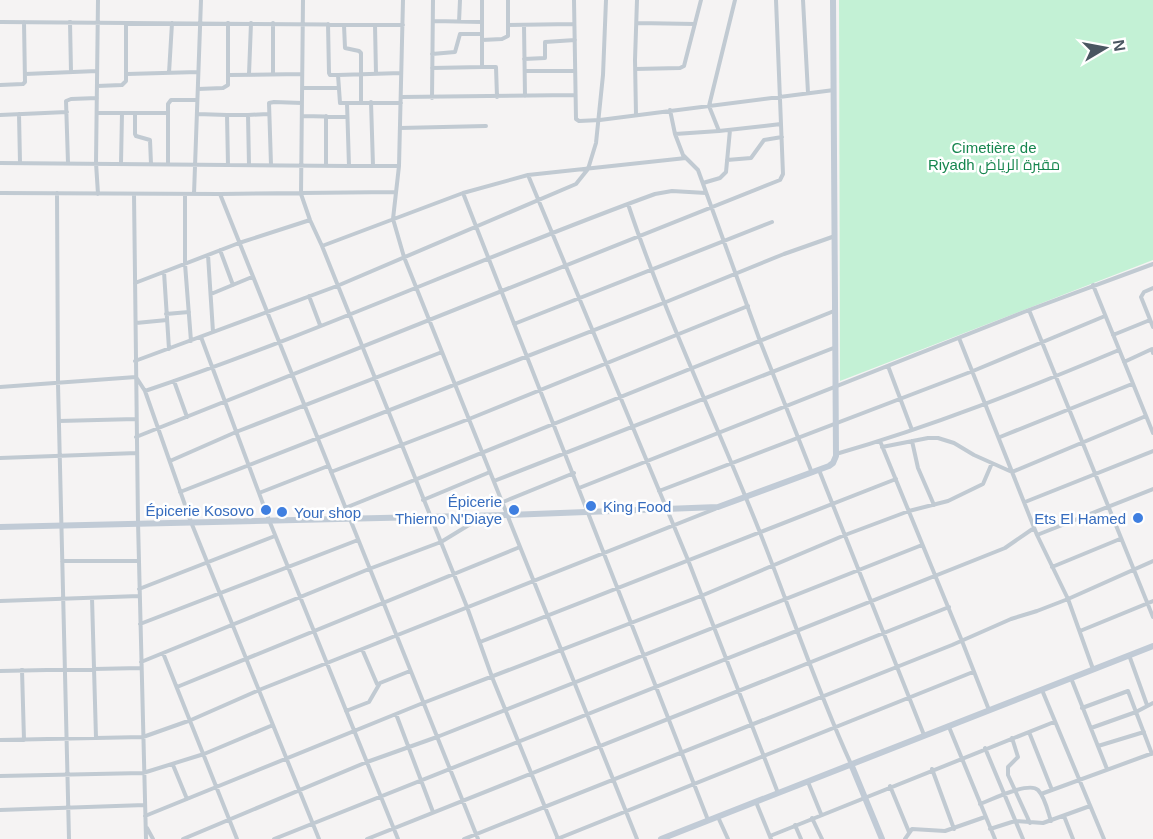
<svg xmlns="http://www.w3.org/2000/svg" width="1153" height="839" viewBox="0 0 1153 839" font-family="Arial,Cairo,sans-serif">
  <rect width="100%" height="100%" fill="#f5f3f3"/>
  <!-- green -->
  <path fill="#c3f1d5" d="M839,0H1153V260L840,381Z"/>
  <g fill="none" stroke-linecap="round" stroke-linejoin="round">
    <!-- street -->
    <path stroke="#c1cad2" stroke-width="4" d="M98,0L96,163L98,194
      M303,0L301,194L310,220L322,246L467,607L492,677L558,839
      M403,0L399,166L393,219L404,257L637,839
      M574,0L576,119L579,121L600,120L834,90
      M803,0L808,93
      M433,21L482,22
      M0,22L403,25
      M70,22L71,72
      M459,22L460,0
      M273,23V74
      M637,23L695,24
      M328,24L329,73L330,75H338L340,103H401
      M344,25L345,48L359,51L361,53V102
      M375,25L376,74
      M508,25L574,24
      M524,25L525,96
      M482,40L502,39L508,36V0
      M432,54L455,52L460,34H482
      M524,59L545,58V42L575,40
      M482,67H496L497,97
      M432,68L482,67V0
      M635,69L680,68L684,66L701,0
      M525,71H574
      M169,73L172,23
      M25,74L97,71
      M127,74L198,72
      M249,74L251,23
      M229,75L302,74
      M338,75L401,73
      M0,85L23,84L25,82L24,22
      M97,86L122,85L126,81V23
      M302,88H338
      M198,89L223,88L228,85V23
      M401,97L575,95
      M432,98L433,0
      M371,102L373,166
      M347,103L349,166H399
      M670,110L675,134L683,155L698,170L760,341L812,473
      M97,113H168
      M135,113V134L136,136L150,140L151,164
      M19,114L20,163
      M197,114L227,115L228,165
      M0,115L67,112
      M227,115H248L249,165
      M248,115L268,114
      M636,115L635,60L637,0
      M302,116L347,117
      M326,116V166
      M400,128L486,126
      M719,131L709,106L735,0
      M675,134L719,131L781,124
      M686,158L528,175L463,193L708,820
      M727,160L751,158L764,140L782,137
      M0,163L349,166
      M68,163L66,101L71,99L97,98
      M121,163L122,113
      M168,164V104L171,100H197
      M271,165L269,103L274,102L302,103
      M528,175L688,560L778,793
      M703,183L720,178L726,172L730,130
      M0,193L220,194L395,192
      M57,193L58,384L69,839
      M134,194L138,522L146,839
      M185,194V264L191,341
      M194,194L201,0
      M220,194L478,839
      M628,204C665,315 716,422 759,530C790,608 816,688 851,764
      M322,246L463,193
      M220,250L233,285
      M208,255L213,332
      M164,272L169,349
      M135,283L239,243L310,220
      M1093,285L1153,433
      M1153,288L1144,292L1141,297L1153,327
      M211,294L252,277
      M309,296L320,325
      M1029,310L1153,617
      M166,314L189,312
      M136,323L167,320
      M514,324L772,222
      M1113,335L1150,320
      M201,337L269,520L398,839
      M959,338L1037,535L1068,599L1093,669
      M135,361L337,286L576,184L588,169L596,143L603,75L606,0
      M1124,362L1152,349L1153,353
      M888,366L912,430
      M174,381L187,417
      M0,387L136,377L145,391L191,522L319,839
      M145,391C318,333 484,256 655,194L672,191L706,193
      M59,421L136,419
      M136,437L780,180L783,174L776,0
      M1000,437L1132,384
      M880,441L962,641L989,710
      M912,441L918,468L934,505
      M882,447L928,438H938L954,443L974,455L1012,472L1146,416
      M836,454C933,426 1026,389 1119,350
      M0,458L137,453
      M170,461L236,432L442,352
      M819,470L924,735
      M331,472L469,419L748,306
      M494,481L836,347
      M579,488L1029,310L1153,264
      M659,491L973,371L1105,316
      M180,492L666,302L784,254L835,236
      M259,493L328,466
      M423,500L490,472
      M503,502L574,473
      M1025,502L1153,451
      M345,508L834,311
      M1037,535L1153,489
      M62,561H139
      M1052,567L1120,539
      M139,589L275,536
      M92,598L96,738
      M0,601L139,596
      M140,624L358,540
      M1080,631L1153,601
      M480,642L896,479
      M362,649L377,684
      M163,653L237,839
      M1129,655L1147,705
      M141,662L369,569L441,542L482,517
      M22,670L24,740
      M0,671L141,668
      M1071,678L1107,769
      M177,687L520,547
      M1042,690L1104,839
      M1082,708L1128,691L1152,754
      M346,711L369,702L380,683L410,671
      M396,714L433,812
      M949,727L995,839
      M1091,728L1136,712L1153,703
      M1029,732L1052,790
      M1012,738L1018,757L1008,767V775L1030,823
      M0,740L143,737L191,720L259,690L715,509
      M1098,746L1144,732
      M985,748L1023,839
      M173,765L187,799
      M932,769L954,829
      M0,776L143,773L204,754L273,725
      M808,782L821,814
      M890,786L909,832
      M1041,794L1153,753
      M756,802L771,839
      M980,804C991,800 1029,781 1038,790C1045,797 1048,812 1051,821
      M0,810L145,805
      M145,816L423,703L701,596L845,535L909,511L948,501L983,484L992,463
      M1064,816L1073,839
      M718,817L728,839
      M812,818L822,839
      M795,825L801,839
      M147,828L153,839
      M990,829L1015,821L1043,823L1090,806
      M770,836L1054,722
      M183,839L367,762L437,737L922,545
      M274,839L1005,548L1034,528
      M367,839L949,607
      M464,839L952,645L1011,619L1037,611L1068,599L1153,561
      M557,839L973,672
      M905,839L912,829L945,831L985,817"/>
    <!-- secondary -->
    <path stroke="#c1cbd6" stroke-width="6" d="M0,527L507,515L718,507L829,466L833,463L836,456L833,0
      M851,764L882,839
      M661,839L1153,646"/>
  </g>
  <!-- markers -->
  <g fill="#3f7fe0" stroke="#fff" stroke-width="2">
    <circle cx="591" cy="506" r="6"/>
    <circle cx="266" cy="510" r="6"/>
    <circle cx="514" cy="510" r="6"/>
    <circle cx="282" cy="512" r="6"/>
    <circle cx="1138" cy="518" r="6"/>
  </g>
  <g text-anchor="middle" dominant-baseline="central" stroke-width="5" stroke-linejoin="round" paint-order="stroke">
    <!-- park labels -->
    <g font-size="15" fill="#17864f" stroke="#fff">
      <text x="994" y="147">Cimetière de<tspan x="994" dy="17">Riyadh مقبرة الرياض</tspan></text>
    </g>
    <!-- shop labels -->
    <g font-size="15" fill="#366cbe" stroke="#fff" text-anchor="end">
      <text x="502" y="501">Épicerie<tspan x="502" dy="17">Thierno N'Diaye</tspan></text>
      <text x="603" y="506" text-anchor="start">King Food</text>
      <text x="254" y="510">Épicerie Kosovo</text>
      <text x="294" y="512" text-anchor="start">Your shop</text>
      <text x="1126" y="518">Ets El Hamed</text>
    </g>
  </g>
  <!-- north arrow -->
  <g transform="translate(1105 48) rotate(80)" stroke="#ffffff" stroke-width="4.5" paint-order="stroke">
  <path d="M0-4.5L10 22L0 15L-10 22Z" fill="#4a5661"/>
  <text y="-9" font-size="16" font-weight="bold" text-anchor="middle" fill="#4a5661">N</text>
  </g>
</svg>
